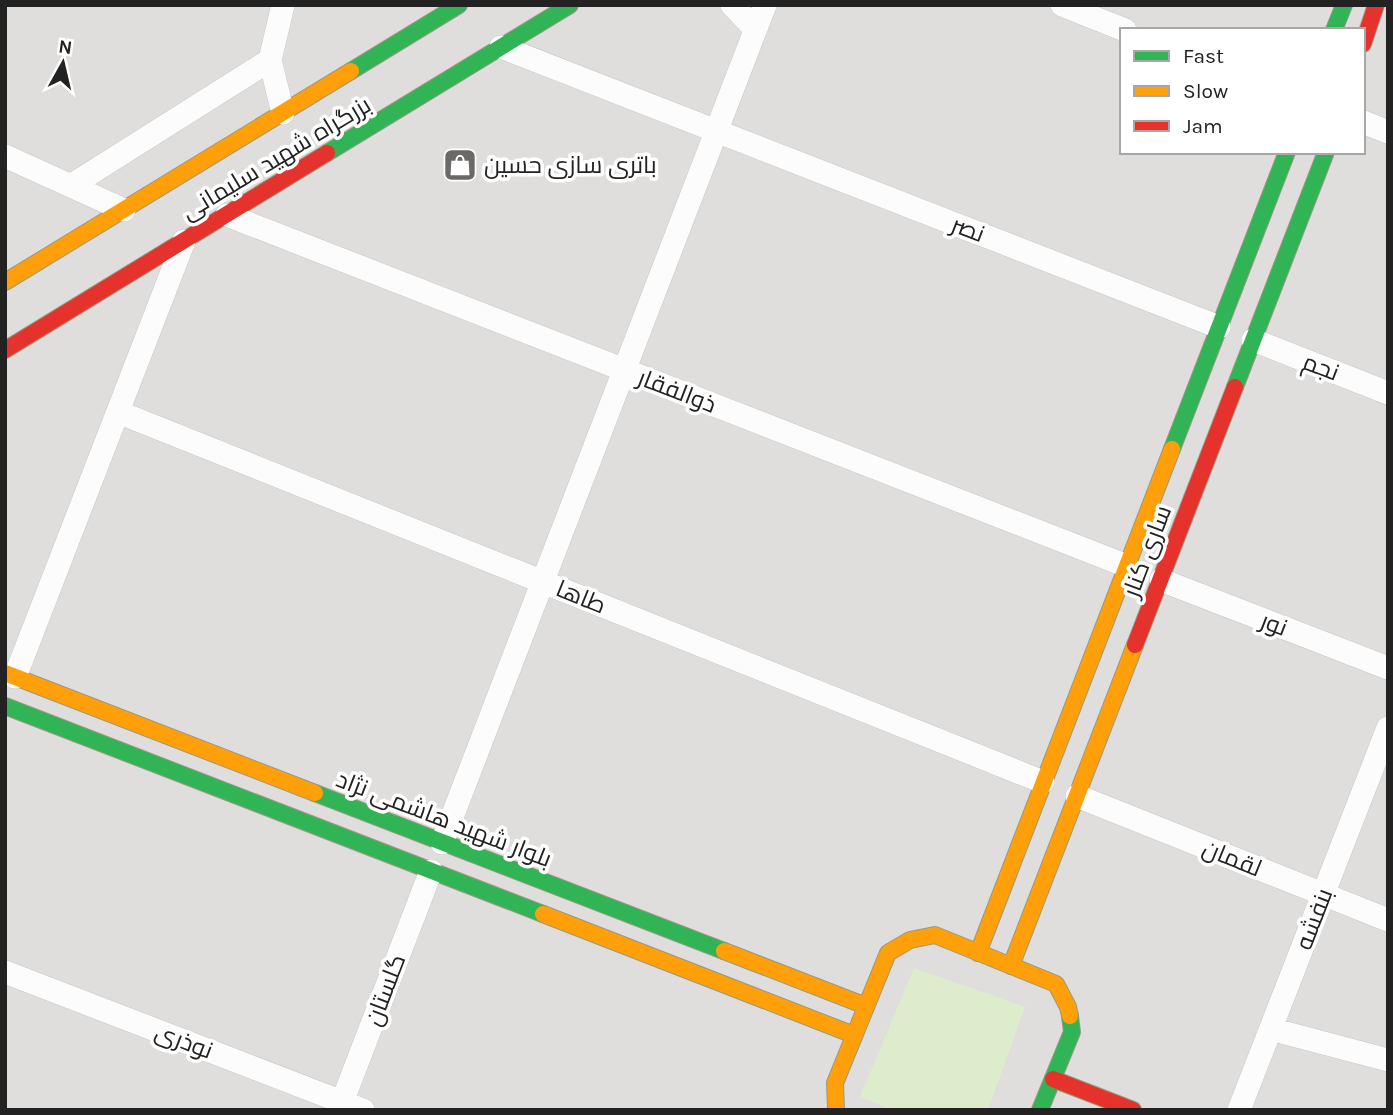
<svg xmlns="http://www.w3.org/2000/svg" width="1393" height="1115" viewBox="0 0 1393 1115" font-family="Karla,Cairo,sans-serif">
  <rect width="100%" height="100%" fill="#f0eeeb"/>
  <!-- residential -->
  <path fill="#dfdedc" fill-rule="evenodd" d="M5,5H1388V1110H5ZM1122,30H1363V152H1122Z"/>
  <!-- grass -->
  <path fill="#ddeccb" d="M914,968L1025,1007L988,1110H892L860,1097Z"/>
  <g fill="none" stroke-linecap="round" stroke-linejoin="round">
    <defs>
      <path id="street" d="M732,5L755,29
        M1062,5L1125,30
        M501,47L1219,327
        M283,113L270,60L283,5
        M1363,122L1388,132
        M5,156L124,210
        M72,185L270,60
        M227,215L1127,566
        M1253,340L1388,393
        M118,412L1043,782
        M1161,580L1388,668
        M15,677L184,241
        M1077,796L1388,920
        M442,843L765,5
        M5,972L363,1110
        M1271,1029L1388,1060
        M339,1110L431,871
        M1239,1110L1388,728"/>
      <path id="fast" d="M1334,30L1344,5
        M351,71L459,5
        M327,153L570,5
        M1235,387L1326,152
        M1172,449L1287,152
        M5,706L543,914
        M315,793L724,951
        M1040,1110L1072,1032L1070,1016"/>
      <path id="slow" d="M5,282L351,71
        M5,673L315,793
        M543,914L854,1035
        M724,951L866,1006
        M978,953L1172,449
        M1011,966L1135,645
        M836,1110L835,1083L888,953L910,940L935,935L1056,984L1068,1007L1070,1016"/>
      <path id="jam" d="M1363,44L1376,5
        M5,350L327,153
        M1135,645L1235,387
        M1053,1079L1133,1110"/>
    </defs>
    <!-- street casing -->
    <use href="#street" stroke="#c9c8c7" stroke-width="24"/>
    <!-- fast casing -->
    <use href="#fast" stroke="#999a82" stroke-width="18"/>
    <!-- slow casing -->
    <use href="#slow" stroke="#999a82" stroke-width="18"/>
    <!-- jam casing -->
    <use href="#jam" stroke="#999a82" stroke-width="18"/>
    <!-- street -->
    <use href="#street" stroke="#fdfcfc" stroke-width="23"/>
    <!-- fast -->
    <use href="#fast" stroke="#30b455" stroke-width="16"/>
    <!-- slow -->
    <use href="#slow" stroke="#ff9f0a" stroke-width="16"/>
    <!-- jam -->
    <use href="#jam" stroke="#e5322d" stroke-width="16"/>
  </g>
  <!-- icons -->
  <defs>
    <symbol id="shop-square" viewBox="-11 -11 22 22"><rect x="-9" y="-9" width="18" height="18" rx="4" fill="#6a6968" stroke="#fff"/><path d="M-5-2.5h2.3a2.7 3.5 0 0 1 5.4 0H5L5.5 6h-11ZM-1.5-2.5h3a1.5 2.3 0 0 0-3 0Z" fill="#fff"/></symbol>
  </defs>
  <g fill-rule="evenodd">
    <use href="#shop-square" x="441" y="146" width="38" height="38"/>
  </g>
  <g text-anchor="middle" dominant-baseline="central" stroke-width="7" stroke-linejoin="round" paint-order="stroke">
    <!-- street labels -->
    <g font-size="24" fill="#222" stroke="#fff">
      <text transform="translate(276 158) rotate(-31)">بزرگراه شهید سلیمانی</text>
      <text transform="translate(968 229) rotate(21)">نصر</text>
      <text transform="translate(1321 367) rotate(21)">نجم</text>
      <text transform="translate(677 391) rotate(21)">ذوالفقار</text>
      <text transform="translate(1147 551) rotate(-69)">ساری کنار</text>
      <text transform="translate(581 597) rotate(22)">طاها</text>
      <text transform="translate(1274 624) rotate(21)">نور</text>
      <text transform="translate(444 819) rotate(21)">بلوار شهید هاشمی نژاد</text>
      <text transform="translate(1232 858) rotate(22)">لقمان</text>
      <text transform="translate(1314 919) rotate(-69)">بنفشه</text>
      <text transform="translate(385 990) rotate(-69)">گلستان</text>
      <text transform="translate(184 1041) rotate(21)">نوذری</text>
    </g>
    <!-- poi labels -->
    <g font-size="24" fill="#222" stroke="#fff" text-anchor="start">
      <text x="484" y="165">باتری سازی حسین</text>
    </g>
  </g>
  <!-- border -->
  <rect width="1393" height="1115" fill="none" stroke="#222222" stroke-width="14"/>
  <!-- legend -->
  <rect x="1120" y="28" width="245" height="126" fill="#ffffff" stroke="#a7a7a7" stroke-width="2"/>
  <rect x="1134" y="51" width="35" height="10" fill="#30b455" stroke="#a7a7a7" stroke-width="2"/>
  <text x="1183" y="63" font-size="21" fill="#222222">Fast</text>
  <rect x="1134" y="86" width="35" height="10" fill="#ff9f0a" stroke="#a7a7a7" stroke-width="2"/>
  <text x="1183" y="98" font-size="21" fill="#222222">Slow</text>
  <rect x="1134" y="121" width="35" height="10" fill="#e5322d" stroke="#a7a7a7" stroke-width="2"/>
  <text x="1183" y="133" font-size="21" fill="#222222">Jam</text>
  <!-- north arrow -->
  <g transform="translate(63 63) rotate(8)" stroke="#ffffff" stroke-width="5" paint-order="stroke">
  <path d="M0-5L12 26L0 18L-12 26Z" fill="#222222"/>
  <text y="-10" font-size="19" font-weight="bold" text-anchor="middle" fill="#222222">N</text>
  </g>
</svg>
